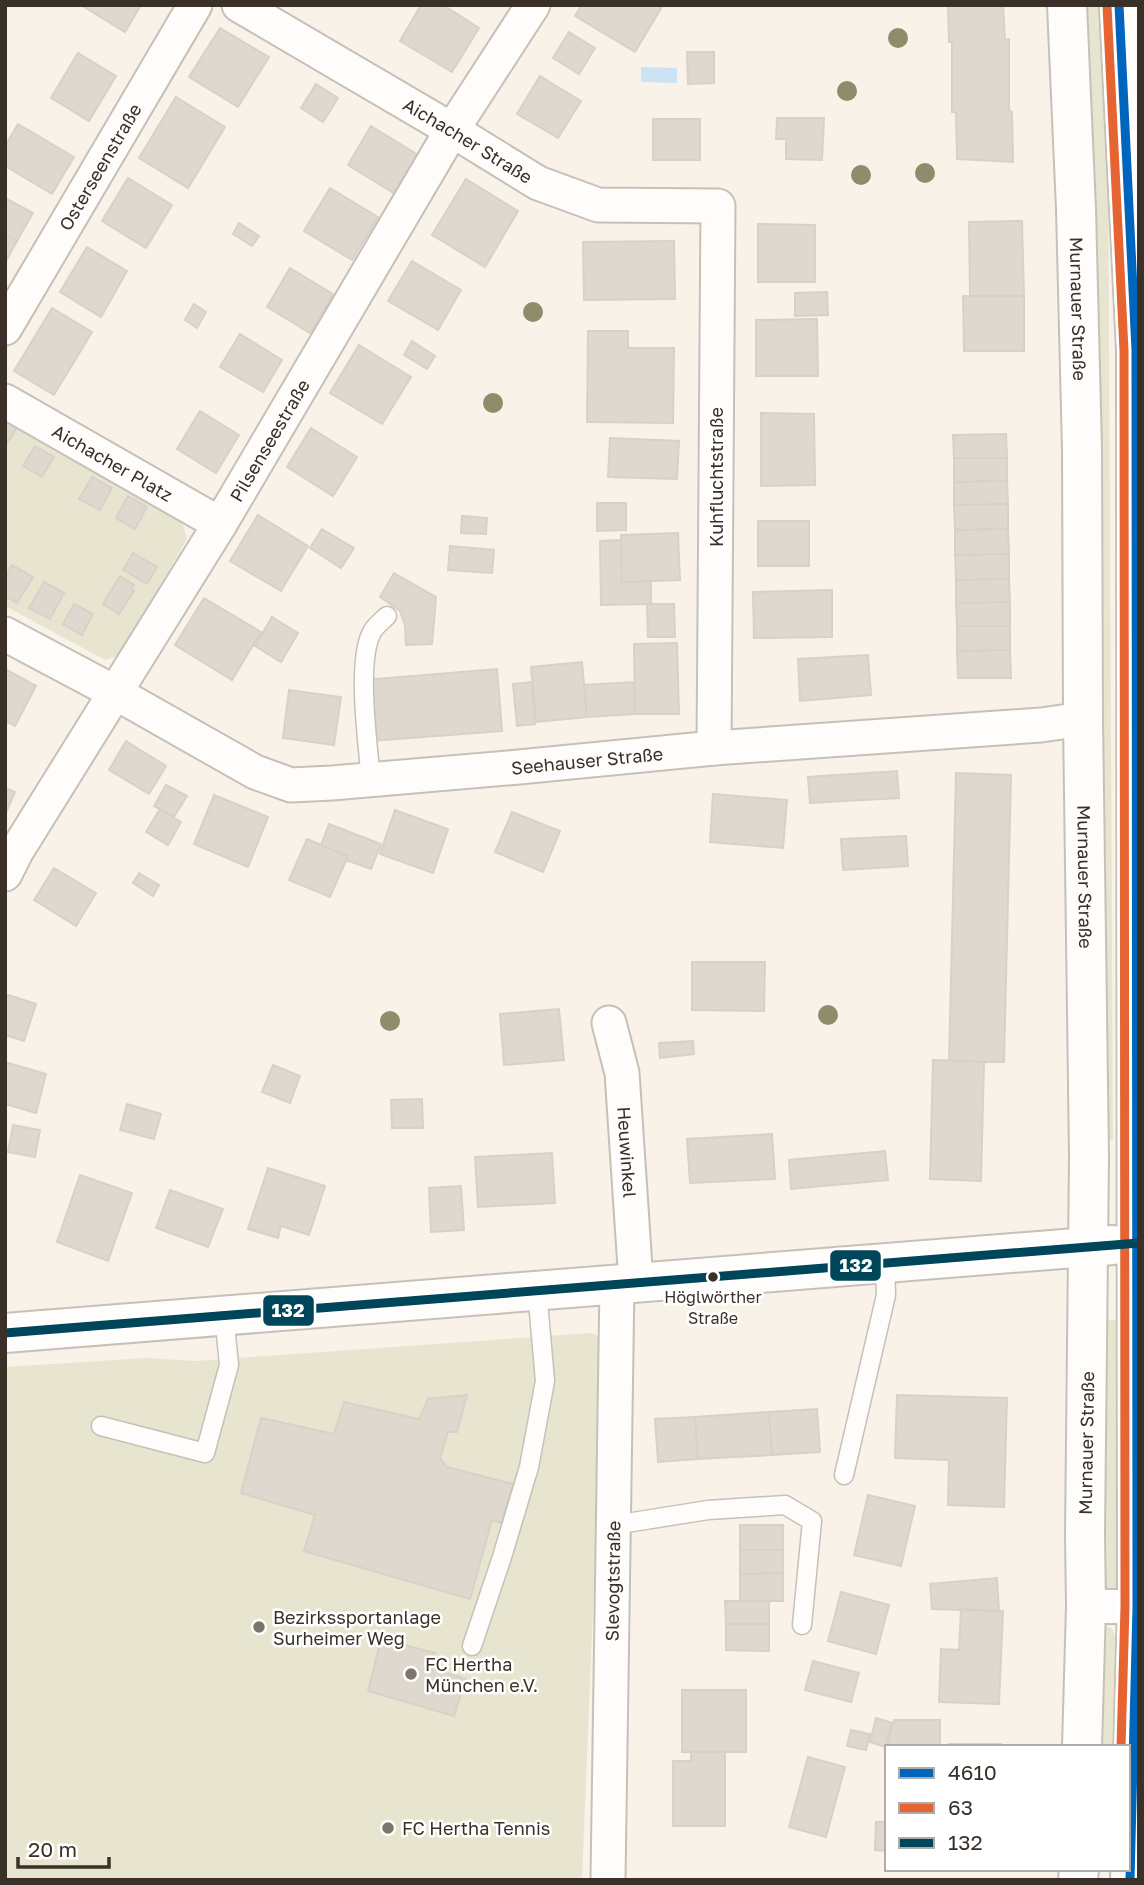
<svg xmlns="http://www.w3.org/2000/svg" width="1144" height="1885" viewBox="0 0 1144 1885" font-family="'Golos Text',sans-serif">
  <rect width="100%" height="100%" fill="#f9f2e9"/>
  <!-- green -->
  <path fill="#e7e5cf" d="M1085,5H1101L1108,143L1113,1140H1094Z
    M5,417L181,517L187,539L121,655L105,660L5,606Z
    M1105,1319L1122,1321L1118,1590H1108L1104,1586Z
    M590,1333L604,1337L582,1880H5V1367L147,1358L195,1361Z
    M1106,1626L1112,1629L1117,1640L1114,1747H1095L1101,1627Z"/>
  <!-- water -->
  <path fill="#cce3f4" d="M641,67L677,68V83L641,82Z"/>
  <!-- building -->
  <path fill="#dfd8cf" stroke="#d7d1c8" stroke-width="2" d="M81,5H141L125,32Z
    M421,5H443L479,28L452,72L400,41Z
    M582,5H663L635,52L575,16Z
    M948,5H1003L1005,40L1009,39V111L1012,112L1013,162L957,159L956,112H952V42H949Z
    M220,28L269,57L238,107L189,77Z
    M569,32L595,48L579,74L553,58Z
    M687,52H714V83L688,84Z
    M78,53L116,76L89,121L51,98Z
    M540,76L581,101L558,138L517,114Z
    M316,84L338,98L323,122L301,108Z
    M176,97L225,127L188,188L139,158Z
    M777,118H824L822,160L786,159V139H776Z
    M653,119H700V160H653Z
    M18,124L74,157L52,194L5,166V146Z
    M371,126L420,156L397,195L348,165Z
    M128,178L172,205L146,248L102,221Z
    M466,179L518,211L485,267L432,235Z
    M330,188L378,217L352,260L304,231Z
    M5,198L33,213L17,241L5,234Z
    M1022,221L1024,296H970L969,222Z
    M239,223L259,236L252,246L233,234Z
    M758,224L815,225V282H758Z
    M5,234L17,241L5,263Z
    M674,241L675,299L584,300L583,242Z
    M87,247L127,271L101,317L60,292Z
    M412,261L461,290L438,330L388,301Z
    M290,268L333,294L310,333L267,307Z
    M827,292L828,315L795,316V293Z
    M963,296H1024V351H964Z
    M194,304L206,312L197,328L185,320Z
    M52,308L92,332L54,395L14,371Z
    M817,319L818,376H756V320Z
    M588,331H628V348H674L673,423L587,422Z
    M240,334L282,360L263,392L220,367Z
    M412,341L435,356L427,369L404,355Z
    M359,345L411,377L382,424L330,393Z
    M200,411L239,435L216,473L177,449Z
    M761,413L814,414L815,485L761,486Z
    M5,420L17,427L5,447Z
    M311,428L357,457L333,496L287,467Z
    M1006,434L1007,458H954L953,435Z
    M610,438L679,441L677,479L608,477Z
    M35,446L54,457L42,477L23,466Z
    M954,458H1007V481L954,482Z
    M92,477L112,488L100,510L79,499Z
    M1007,481L1008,504L954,505V482Z
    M128,496L147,507L135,529L116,518Z
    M597,503H626V530L597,531Z
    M1008,504V529L955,530L954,505Z
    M258,515L308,546L281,591L230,561Z
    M462,516L487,518L486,534L461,533Z
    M758,521H809V566H758Z
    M322,529L354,548L341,568L310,548Z
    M1008,529L1009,554L955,555V530Z
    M678,533L680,580L622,582L621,535Z
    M621,540L622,582L651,581V604L601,605L600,541Z
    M450,546L494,550L492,573L448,570Z
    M133,553L157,567L147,584L123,570Z
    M1009,554V579L956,580L955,555Z
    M12,565L33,577L17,603L5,596V577Z
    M394,573L436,597L432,644L406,645L405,625L400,611L380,597Z
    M120,576L134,585L131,589L134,591L119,614L103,604Z
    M1009,579L1010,602L956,603V580Z
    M44,582L64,593L50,619L29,608Z
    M832,590V637L754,638L753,592Z
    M204,598L261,632L232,680L175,645Z
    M1010,602V626H957L956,603Z
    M74,604L93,614L82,635L63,624Z
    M647,604H674L675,637H648Z
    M272,617L298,633L281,662L255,646Z
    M957,626H1010V650L957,651Z
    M677,643L679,714H635L634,644Z
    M1010,650L1011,678H958L957,651Z
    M868,655L871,695L800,701L798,659Z
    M582,662L587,717L536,722L531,667Z
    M5,669L36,686L15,726L5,721Z
    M497,669L502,731L371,741L365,680Z
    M532,682L535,724L517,726L513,684Z
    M634,682L635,714L587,717L584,685Z
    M289,690L341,697L334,745L283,738Z
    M126,741L166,766L149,794L109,770Z
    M897,771L899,798L810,803L808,777Z
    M956,773L1011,775L1004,1062L949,1061Z
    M166,785L187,796L174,817L154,806Z
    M5,788L15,792L5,815Z
    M713,794L787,800L783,848L710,842Z
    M214,795L268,817L248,867L194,844Z
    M160,809L181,822L168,845L146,832Z
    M395,810L448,829L433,873L380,854Z
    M512,812L560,831L543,872L495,852Z
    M329,824L381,844L371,869L346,860L348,856L321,845Z
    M906,836L908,866L843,870L841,839Z
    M307,839L348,856L330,897L289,880Z
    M54,868L96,893L76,926L34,900Z
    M139,873L159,885L153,896L133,883Z
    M692,962H765L764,1011L692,1010Z
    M5,994L36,1004L24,1041L5,1035Z
    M559,1009L564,1060L504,1065L500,1014Z
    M693,1041L694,1054L660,1058L659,1043Z
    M933,1060L984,1062L981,1181L930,1179Z
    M5,1062L46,1074L36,1113L5,1104Z
    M273,1065L300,1076L290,1103L262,1092Z
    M422,1099L423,1128H392L391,1100Z
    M127,1104L161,1114L154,1139L120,1130Z
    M13,1125L40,1130L35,1157L8,1152Z
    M772,1134L775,1179L690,1183L687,1139Z
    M885,1151L888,1180L791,1189L789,1160Z
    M552,1153L555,1203L478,1207L475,1157Z
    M268,1168L325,1186L309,1235L281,1226L278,1238L248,1229Z
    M80,1175L132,1193L108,1261L57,1242Z
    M461,1186L464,1230L431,1232L429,1188Z
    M170,1190L223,1209L208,1247L156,1228Z
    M467,1395L457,1432H448L440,1458L447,1467L513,1484L501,1523L492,1520L470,1599L304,1551L315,1515L241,1493L261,1418L334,1434L344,1402L419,1419L428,1399Z
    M897,1395L1007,1398L1004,1507L948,1505L949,1460L895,1458Z
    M817,1409L820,1452L772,1455L769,1412Z
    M769,1412L772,1455L698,1459L695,1417Z
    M695,1417L698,1459L658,1462L655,1419Z
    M868,1495L915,1506L901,1566L854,1555Z
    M740,1525H783V1550H740Z
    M740,1550H783V1573L740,1574Z
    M783,1573V1601H740V1574Z
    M997,1578L999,1611L932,1609L930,1584Z
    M841,1592L889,1605L876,1654L828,1641Z
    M725,1601H769V1624H726Z
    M961,1609L1003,1611L999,1704L939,1702L941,1649L959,1650Z
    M726,1624H769V1651L726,1650Z
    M381,1639L435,1653L433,1669L466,1679L454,1716L368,1691Z
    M813,1661L859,1673L851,1702L805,1690Z
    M682,1690H746V1752H682Z
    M876,1718L892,1723L885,1747L870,1742Z
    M894,1720H940V1747H887Z
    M851,1730L870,1734L866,1750L847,1746Z
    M949,1744H1001V1747H949Z
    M691,1752H725V1826H673V1761H691Z
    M808,1757L845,1767L826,1837L789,1827Z
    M876,1822H887V1851L875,1850Z"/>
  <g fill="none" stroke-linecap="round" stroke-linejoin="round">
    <defs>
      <path id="lane" d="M371,780C368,745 356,661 372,632C375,626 382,621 387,616
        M101,1426L205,1453L229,1365L224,1315
        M844,1475L886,1295L885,1263
        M614,1525L708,1510L785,1505L812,1521L802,1625
        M472,1646L502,1557L529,1467L545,1381L537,1290"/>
      <g id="street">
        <path id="s1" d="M239,5L452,130L538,183L598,205L718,206L714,748"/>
        <path id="s2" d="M5,328L195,5"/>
        <path id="s3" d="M5,401L220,524"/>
        <path id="s4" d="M5,634L114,692L255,772L291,785L332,783L519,767L714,748L1041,725L1083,719"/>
        <path id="s5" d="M5,874L16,852L220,524L452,130L533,5"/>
        <path id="s6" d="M609,1023L622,1073L636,1282"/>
        <path d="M1086,1606L1139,1607"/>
        <path id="s7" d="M608,1880L617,1283"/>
      </g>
      <g id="secondary">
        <path id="s8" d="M1067,5L1076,209L1082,449L1083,719L1089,1157L1085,1535L1086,1606L1082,1747"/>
        <path d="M1119,5L1136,350L1137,1607L1130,1880"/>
        <path d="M5,1333L1113,1245"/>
        <path d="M1078,1880L1079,1869"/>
      </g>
    </defs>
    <!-- lane casing -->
    <use href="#lane" stroke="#c6c0b7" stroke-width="21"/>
    <!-- street casing -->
    <use href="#street" stroke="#c6c0b7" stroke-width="37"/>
    <!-- secondary casing -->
    <use href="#secondary" stroke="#c6c0b7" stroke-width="42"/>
    <!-- lane -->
    <use href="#lane" stroke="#fefdfc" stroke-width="18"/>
    <!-- street -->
    <use href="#street" stroke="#fefdfc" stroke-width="33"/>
    <!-- secondary -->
    <use href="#secondary" stroke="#fefdfc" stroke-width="38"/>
    <defs>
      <path id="bus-1" d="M1119,5L1136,350L1137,1607L1130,1880"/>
      <path id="bus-2" d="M1107,6L1124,350L1125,1607L1121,1747"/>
      <path id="bus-3" d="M5,1333L1139,1243"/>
    </defs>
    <!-- bus-1 casing -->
    <use href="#bus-1" stroke="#fff" stroke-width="14"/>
    <!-- bus-2 casing -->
    <use href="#bus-2" stroke="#fff" stroke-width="14"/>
    <!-- bus-3 casing -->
    <use href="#bus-3" stroke="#fff" stroke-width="14"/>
    <!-- bus-1 -->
    <use href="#bus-1" stroke="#0065bd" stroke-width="9"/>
    <!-- bus-2 -->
    <use href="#bus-2" stroke="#e66432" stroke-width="9"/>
    <!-- bus-3 -->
    <use href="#bus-3" stroke="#00465a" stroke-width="9"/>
  </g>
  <!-- trees -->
  <g fill="#8f8c6c">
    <circle cx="898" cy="38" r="10"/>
    <circle cx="847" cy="91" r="10"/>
    <circle cx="925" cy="173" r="10"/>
    <circle cx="861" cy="175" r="10"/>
    <circle cx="533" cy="312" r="10"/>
    <circle cx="493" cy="403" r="10"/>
    <circle cx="828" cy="1015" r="10"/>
    <circle cx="390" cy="1021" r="10"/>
  </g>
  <!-- markers -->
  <circle fill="#393127" stroke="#fff" stroke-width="2.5" cx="713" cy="1277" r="6"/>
  <g fill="#7c756b" stroke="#fff" stroke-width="2.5">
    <circle cx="259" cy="1627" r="7"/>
    <circle cx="411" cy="1674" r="7"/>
    <circle cx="388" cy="1828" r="7"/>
  </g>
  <g text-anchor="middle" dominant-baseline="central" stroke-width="5" stroke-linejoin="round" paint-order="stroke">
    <!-- bus labels -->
    <g font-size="16" fill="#393127" stroke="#fff">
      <text x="713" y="1297">Höglwörther<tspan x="713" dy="21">Straße</tspan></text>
    </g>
    <!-- street labels -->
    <g font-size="18" fill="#393127" stroke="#fff">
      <text stroke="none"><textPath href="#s1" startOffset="266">Aichacher Straße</textPath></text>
      <text stroke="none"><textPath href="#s2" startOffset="187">Osterseenstraße</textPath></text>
      <text stroke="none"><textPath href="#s8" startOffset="304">Murnauer Straße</textPath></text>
      <text stroke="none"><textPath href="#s5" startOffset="508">Pilsenseestraße</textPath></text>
      <text stroke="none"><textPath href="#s3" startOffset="124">Aichacher Platz</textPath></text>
      <text transform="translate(716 477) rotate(-90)">Kuhfluchtstraße</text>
      <text stroke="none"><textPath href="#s4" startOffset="621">Seehauser Straße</textPath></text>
      <text stroke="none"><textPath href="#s8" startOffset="872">Murnauer Straße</textPath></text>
      <text stroke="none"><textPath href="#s6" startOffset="131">Heuwinkel</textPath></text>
      <text transform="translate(1086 1443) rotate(-89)">Murnauer Straße</text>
      <text stroke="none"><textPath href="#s7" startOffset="299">Slevogtstraße</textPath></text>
    </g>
    <!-- poi labels -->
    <g font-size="18" fill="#393127" stroke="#fff" text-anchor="start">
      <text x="273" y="1617">Bezirkssportanlage<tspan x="273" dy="21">Surheimer Weg</tspan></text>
      <text x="425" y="1664">FC Hertha<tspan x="425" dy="21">München e.V.</tspan></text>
      <text x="402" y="1828">FC Hertha Tennis</text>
    </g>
  </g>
  <g stroke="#fff" stroke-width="2.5">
    <rect x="829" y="1249" width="53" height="33" rx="7" fill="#00465a"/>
    <rect x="262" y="1294" width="53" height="33" rx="7" fill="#00465a"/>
  </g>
  <g font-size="19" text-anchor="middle" font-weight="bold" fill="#fff">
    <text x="856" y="1272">132</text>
    <text x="288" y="1317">132</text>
  </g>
  <!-- border -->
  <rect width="1144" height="1885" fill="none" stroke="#393127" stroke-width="14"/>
  <!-- legend -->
  <rect x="885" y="1745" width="245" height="126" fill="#ffffff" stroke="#b0ada9" stroke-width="2"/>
  <rect x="899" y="1768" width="35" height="10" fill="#0065bd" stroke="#b0ada9" stroke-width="2"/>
  <text x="948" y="1780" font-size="21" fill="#393127">4610</text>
  <rect x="899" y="1803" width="35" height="10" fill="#e66432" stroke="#b0ada9" stroke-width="2"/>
  <text x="948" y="1815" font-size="21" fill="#393127">63</text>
  <rect x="899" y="1838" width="35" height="10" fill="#00465a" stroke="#b0ada9" stroke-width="2"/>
  <text x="948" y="1850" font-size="21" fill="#393127">132</text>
  <!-- scale -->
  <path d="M18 1857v10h91v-10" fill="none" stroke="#393127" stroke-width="3.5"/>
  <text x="28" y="1857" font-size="21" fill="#393127" stroke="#ffffff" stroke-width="5" paint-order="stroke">20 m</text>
</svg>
